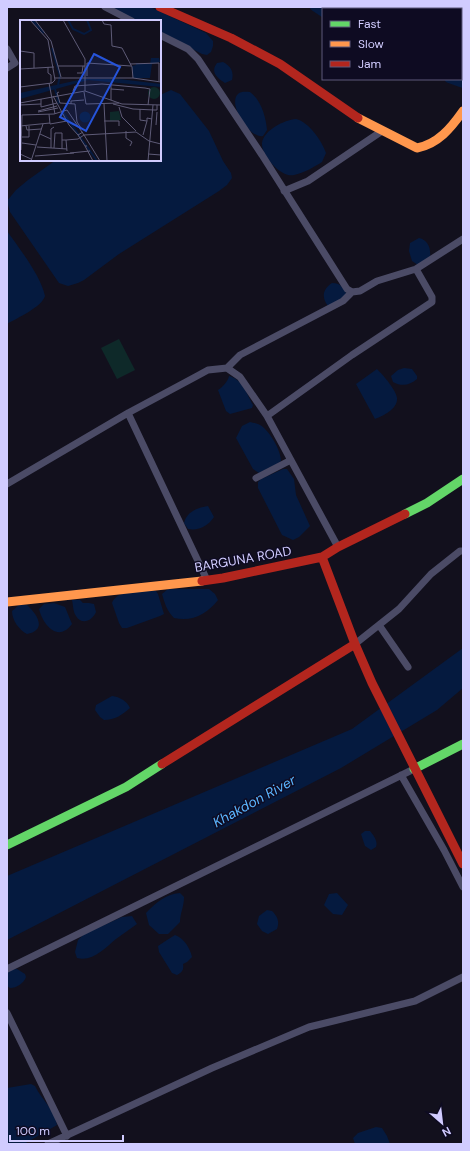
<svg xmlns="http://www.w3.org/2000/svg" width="470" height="1151" viewBox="0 0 470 1151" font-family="'DM Sans',sans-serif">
  <rect width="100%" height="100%" fill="#12101d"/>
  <!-- green -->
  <path fill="#0e2929" d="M119,339L135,370L117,379L101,348Z"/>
  <!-- water -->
  <path fill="#051a3f" d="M110,7H150L206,33L213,41V46L211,52L207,55L202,54L160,32V21H137Z
    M223,62C231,66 234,72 232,80L225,83C217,78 210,72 217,63Z
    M171,90L180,94L209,131L223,161L231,173L232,178L227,185L219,191L119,254L84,280L78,283L68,286L59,283L10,212L7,201L16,190L28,180L56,160H160V95Z
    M250,92C261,100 266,117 267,130L263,136C250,139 227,104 238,94C241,91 246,92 250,92Z
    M296,119C309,122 322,141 326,153L322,162C314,167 304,173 294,175C281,178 261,155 262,143C264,130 284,120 296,119Z
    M7,231C19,248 41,276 45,296C42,307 17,318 7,324Z
    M419,238C428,240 431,248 430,257L418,265L412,261L409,251L410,243Z
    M332,283C341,283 346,289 347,298L328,306C321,297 323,289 332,283Z
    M404,368L412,369L417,376V379C410,385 402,387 393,382L391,376L398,370Z
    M377,369C384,376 396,390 397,398C398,409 383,416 375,419L356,384Z
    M229,376C242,379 247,394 253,405L252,408L230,414L226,411L218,390C223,387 228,381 229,376Z
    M250,422C253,423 257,423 260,425C269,430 281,450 281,461L277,464L259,473L253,469L236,438L242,426Z
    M283,469H287L294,479L296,495L310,526L299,537L293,540L282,535L258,488V482L261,479Z
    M208,506L214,517C208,526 199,531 188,529L184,523C187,512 196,508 208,506Z
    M168,589H209L215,594L218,600C207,614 193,622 174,618C167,611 165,604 162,594Z
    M141,590L156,591L158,594L164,614L160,616L127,628H122L119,623L112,603C116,592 132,592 141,590Z
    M72,600H80L83,603H89L94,604L96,612C93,620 82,626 76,616C73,612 73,604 72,600Z
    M54,603L65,607L72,624C58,643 43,625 39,609L44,604Z
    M19,605H27C38,615 47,630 27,634C19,630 12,620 12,611Z
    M463,648V688L437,710L341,768L7,940V876L352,729Z
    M112,696C120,697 127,701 130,708C122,715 115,720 104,720L100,717L95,710L96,705Z
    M365,831H370C374,836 378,841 376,847L371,850L365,846L361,834Z
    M180,893L184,897C184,907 180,913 180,922L168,934H159L149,925L146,913C156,903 165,894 180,893Z
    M337,893L348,905L342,915L333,914L324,905L329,894Z
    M267,910L272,911C277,916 280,921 277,929L268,934L262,931L257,924L259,916Z
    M132,916L137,924C130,929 123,934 116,939C105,948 93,962 77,958L75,952L78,940L84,934L122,917Z
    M175,935C184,938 190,948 192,957L187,962L183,964C184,970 182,972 177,975L172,973L159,952L158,946L167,940Z
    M17,969L25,974L26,977C24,983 17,988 10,988L7,986V970Z
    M31,1084L35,1086C41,1099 55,1110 57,1125L24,1144H7V1088Z
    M376,1127L382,1128L387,1136L390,1144H355L353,1138L358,1133Z"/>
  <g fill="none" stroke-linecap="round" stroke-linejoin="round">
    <!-- canal -->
    <path stroke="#051a3f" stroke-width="8" d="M314,7L323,13
      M449,79L463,84"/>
    <!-- street -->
    <path stroke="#4b4b66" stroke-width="7" d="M105,7L132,21
      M359,7L363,9
      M160,35L188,49L198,59L262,155L347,289L352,292L360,291L377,281L416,269L463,239
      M7,49L15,63L7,68
      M461,59L463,60
      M284,191L308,181L382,131
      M227,368L240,355L343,301L352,292
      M128,413L207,580
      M267,416L352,355L432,302V297L416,269
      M256,478L291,460
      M7,484L128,413L197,376L208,370L227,368L240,377L267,416L338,547
      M379,625L408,667
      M355,644L399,609L431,574L460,551H463
      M401,775L444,850L463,887
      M7,969L414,769
      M7,1013L67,1136
      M48,1144L212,1068L309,1027L415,1001L463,977"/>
    <!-- fast -->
    <path stroke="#63d668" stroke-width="9" d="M405,514L427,503L463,479
      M414,769L463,744
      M7,845L126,787L162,764"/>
    <!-- slow -->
    <path stroke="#ff974d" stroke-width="9" d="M358,118L417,148C438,144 451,128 463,111
      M7,602L202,581"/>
    <!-- jam -->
    <path stroke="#b3261e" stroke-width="9" d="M160,7L231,38L280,64L358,118
      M322,557L355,644L372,683L463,864
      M202,581L223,578L322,557L338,547L405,514
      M162,764L355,644"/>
  </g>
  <g text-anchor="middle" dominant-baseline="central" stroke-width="3" stroke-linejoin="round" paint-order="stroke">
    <!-- street labels -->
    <g font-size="13" fill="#d1ccff" stroke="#0e0b22">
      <text transform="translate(243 559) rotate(-10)">BARGUNA ROAD</text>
    </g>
    <!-- water labels -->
    <g font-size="14" font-style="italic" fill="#5ab5ff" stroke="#0e0b22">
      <text transform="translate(254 801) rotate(-29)">Khakdon River</text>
    </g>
  </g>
  <!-- overview -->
  <g transform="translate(20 20)">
    <rect width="141" height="141" fill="#12101d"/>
    <path d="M128 73a6 6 0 1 1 12 0a6 6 0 1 1-12 0ZM99,91L101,100L90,101V92Z" fill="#0e2929"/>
    <path d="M131,38H139L140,42L132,44L130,58H113L112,46L116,45V43L130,44ZM63,59H99L141,64V67L68,60L0,79V73ZM59.5 97a5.5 5.5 0 1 1 11 0a5.5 5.5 0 1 1-11 0Z" fill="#051a3f"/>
    <path fill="none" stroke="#051a3f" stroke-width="2" d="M12,0L24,13M48,0L53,9L64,14L71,10L67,0M32,28L40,56L38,65M35,69L39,84M42,91L77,141"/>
    <path fill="none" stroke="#5e5b77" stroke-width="1" d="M15,0L31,21L41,57M43,0L65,39V71M82,0L84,4L91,5L92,26L102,28L112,47L113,58M0,31L14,33V48M110,44L139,43V61M38,46H65M28,47V53L31,55V63M0,49L34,47M57,53H62L63,46M67,56V43L111,46M35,58H113L141,62M29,63L35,94M0,67L32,63L35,60L28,20L10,0M91,69L104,70M53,71L55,66L82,64L125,68L130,69L128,85M39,72L37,73L40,83L55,84L57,102L61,108M64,72L66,84L99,83M33,76L49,105L58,115M21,79V87L37,83M91,80V64M0,83L65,71L102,84L141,85M51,84V81L64,80M84,84L87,141M93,84L113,89L134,90H137V85M0,85L21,84M99,87L102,97L116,111M120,89V100L127,101V98L132,99M18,91L37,86M18,92L38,88M29,94L30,104L47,101M84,101H99V106M136,105L137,92M0,106L30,103M6,106L7,110L21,109M106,111V118L112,122L110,126M63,112L58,115L65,126H67M20,114L31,119M64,115L80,141M123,115L127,101M2,117H9V106M42,120H46L47,131M46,120L58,119L64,115M2,123L16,125M65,126L73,141M17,127L47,129M31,128V109L34,107M34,128L35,113H42V129M1,130L2,95L34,94L47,90L64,115L116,112L129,121L141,124M50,133L70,131M0,134L11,139M128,134L141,135M15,136L54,133M11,141L23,104M128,141L133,85"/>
    <path fill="#2654da" fill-opacity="0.15" stroke="#2654da" stroke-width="2" d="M74,34L100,47L66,111L40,97Z"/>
    <rect width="141" height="141" fill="none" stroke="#d1ccff" stroke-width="2"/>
  </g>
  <!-- border -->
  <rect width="470" height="1151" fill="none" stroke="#d1ccff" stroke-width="16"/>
  <!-- legend -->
  <rect x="322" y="8" width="140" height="72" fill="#0e0b22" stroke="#5c587a"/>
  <rect x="330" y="21" width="20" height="6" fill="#63d668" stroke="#5c587a"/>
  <text x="358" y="28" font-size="12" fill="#d1ccff">Fast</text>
  <rect x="330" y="41" width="20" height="6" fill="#ff974d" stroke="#5c587a"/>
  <text x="358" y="48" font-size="12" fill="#d1ccff">Slow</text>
  <rect x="330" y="61" width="20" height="6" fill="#b3261e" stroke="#5c587a"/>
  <text x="358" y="68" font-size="12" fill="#d1ccff">Jam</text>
  <!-- north arrow -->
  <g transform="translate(442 1123) rotate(152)" stroke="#0e0b22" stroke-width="3" paint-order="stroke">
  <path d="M0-3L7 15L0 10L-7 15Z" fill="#d1ccff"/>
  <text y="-6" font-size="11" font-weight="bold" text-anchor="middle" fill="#d1ccff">N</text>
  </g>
  <!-- scale -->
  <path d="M10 1135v6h113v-6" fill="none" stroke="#d1ccff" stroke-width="2"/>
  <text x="16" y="1135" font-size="12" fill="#d1ccff" stroke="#0e0b22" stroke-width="3" paint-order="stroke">100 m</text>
</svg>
